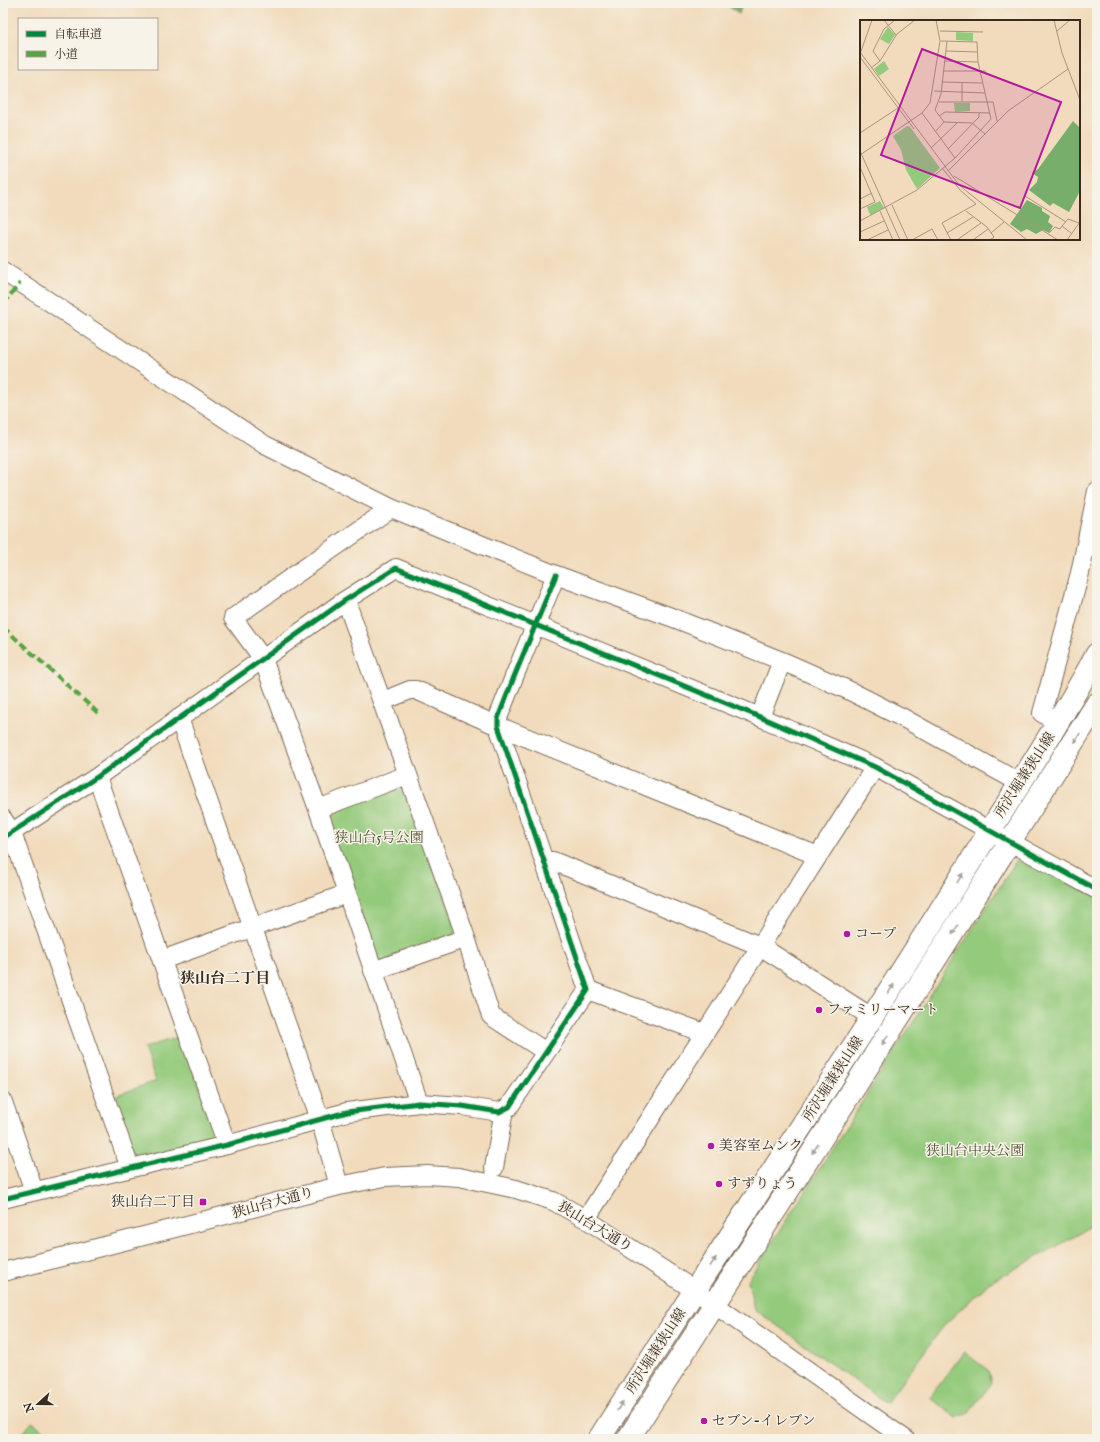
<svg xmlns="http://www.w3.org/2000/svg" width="1100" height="1442" viewBox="0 0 1100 1442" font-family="'IM FELL English','Noto Serif JP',serif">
  <rect width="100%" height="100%" fill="#f7f3e8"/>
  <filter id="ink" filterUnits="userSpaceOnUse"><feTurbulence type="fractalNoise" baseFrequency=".025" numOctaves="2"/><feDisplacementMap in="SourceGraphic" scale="8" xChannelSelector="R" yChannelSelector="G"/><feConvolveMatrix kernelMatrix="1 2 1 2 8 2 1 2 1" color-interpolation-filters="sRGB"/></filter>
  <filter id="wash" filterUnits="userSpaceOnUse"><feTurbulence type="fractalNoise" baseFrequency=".012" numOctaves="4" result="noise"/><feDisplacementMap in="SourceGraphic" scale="16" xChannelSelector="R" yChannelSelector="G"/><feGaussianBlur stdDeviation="0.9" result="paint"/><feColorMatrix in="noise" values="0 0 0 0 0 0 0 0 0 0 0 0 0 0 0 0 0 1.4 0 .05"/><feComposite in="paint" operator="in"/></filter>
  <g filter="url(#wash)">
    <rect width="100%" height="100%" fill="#f1dbbc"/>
    <!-- green -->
    <path fill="#94ca7c" stroke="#687a4d" d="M399,785L408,793L456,928L452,938L383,963L377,960L326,817L329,811Z
      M1024,857L1097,897V1220L1081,1233L989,1283L946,1323L886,1403L754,1309L748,1280L1018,858Z
      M181,1036L217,1135L215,1140L137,1161L111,1097L156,1081L144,1048Z
      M964,1352L989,1371L992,1383L968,1413L956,1418L930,1397Z
      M32,1422L45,1431L48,1439H18Z"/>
    <!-- forest -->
    <path fill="#77ae6c" stroke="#596c45" d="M724,3H742L739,14Z"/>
  </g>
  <g filter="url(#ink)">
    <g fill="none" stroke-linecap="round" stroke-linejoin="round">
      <defs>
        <path id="minor" d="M3,271L265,445L391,508L556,575L671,617L782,661L848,690L905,719L1020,783
          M391,508L233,618L263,659L318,809L419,1103
          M344,601L349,609L466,938L491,1016L546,1052
          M383,701L410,690H416L498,726L818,856
          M760,717L782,661
          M179,718L320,1119L339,1186
          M1058,723L1042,713L1080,573L1097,491
          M97,777L227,1145
          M318,809L407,775
          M3,819L12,833L130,1168
          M3,838L97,777L344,601L396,568L760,717L875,767L1097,890
          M545,862L553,861L760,946L873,1018
          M162,960L346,894
          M373,971L466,938
          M588,990L704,1033
          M3,1102L34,1191
          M494,1168L504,1110
          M3,1199L227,1145L347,1112L419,1103L462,1106L499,1112L509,1107L588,990L498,726V718L514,677L556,575
          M586,1219L875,767
          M3,1272L339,1186L385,1177L427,1175L459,1177L516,1189L553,1201L586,1219L694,1290L905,1439"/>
        <path id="major" d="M599,1439C719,1251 843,1066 961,877C1007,803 1055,731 1097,654
          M628,1439L861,1077L1097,704"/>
      </defs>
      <!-- minor casing -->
      <use href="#minor" stroke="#7b6855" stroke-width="20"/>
      <!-- major casing -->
      <use href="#major" stroke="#7b6855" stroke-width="24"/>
      <!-- minor -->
      <use href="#minor" stroke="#fff" stroke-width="18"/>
      <!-- major -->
      <use href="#major" stroke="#fff" stroke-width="22"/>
      <!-- quiet -->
      <path stroke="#54a441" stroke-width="4" stroke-dasharray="8 4" stroke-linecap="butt" d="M3,304L20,283
        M3,627L98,713"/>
      <defs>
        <path id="cycleway" d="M3,838L97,777L344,601L396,568L760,717L875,767L1097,890
          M3,1199L227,1145L347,1112L419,1103L462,1106L499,1112L509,1107L588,990L498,726V718L514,677L556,575"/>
      </defs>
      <!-- cycleway casing -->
      <use href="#cycleway" stroke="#f7f3e8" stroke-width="8"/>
      <!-- cycleway -->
      <use href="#cycleway" stroke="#00873e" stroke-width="5"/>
    </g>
    <!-- one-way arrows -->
    <defs><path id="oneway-solid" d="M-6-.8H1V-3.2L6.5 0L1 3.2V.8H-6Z"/></defs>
    <g fill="#a79f9a">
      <use href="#oneway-solid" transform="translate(1077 738) rotate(123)"/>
      <use href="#oneway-solid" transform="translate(960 878) rotate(-58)"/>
      <use href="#oneway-solid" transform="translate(955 930) rotate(122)"/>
      <use href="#oneway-solid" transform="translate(891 989) rotate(-58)"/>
      <use href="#oneway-solid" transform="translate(885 1040) rotate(122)"/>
      <use href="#oneway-solid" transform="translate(815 1149) rotate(123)"/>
      <use href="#oneway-solid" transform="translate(713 1262) rotate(-57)"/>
      <use href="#oneway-solid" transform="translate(620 1406) rotate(-57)"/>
    </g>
  </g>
  <!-- markers -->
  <g fill="#b5179e" stroke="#f7f3e8" stroke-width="1.5">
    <circle cx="847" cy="934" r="4"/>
    <circle cx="819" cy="1010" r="4"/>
    <circle cx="711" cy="1146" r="4"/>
    <circle cx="719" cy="1184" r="4"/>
    <rect x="199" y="1198" width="8" height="8" rx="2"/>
    <circle cx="704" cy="1421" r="4"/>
  </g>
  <g text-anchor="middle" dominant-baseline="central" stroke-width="3" stroke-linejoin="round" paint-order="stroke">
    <!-- street labels -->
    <g font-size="14" fill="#3b2a1e" stroke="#f7f3e8">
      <text transform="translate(1025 775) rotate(-57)">所沢堀兼狭山線</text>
      <text transform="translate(833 1079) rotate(-57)">所沢堀兼狭山線</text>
      <text transform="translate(273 1203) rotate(-15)">狭山台大通り</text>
      <text transform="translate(595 1227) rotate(31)">狭山台大通り</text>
      <text transform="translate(656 1351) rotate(-57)">所沢堀兼狭山線</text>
    </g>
    <!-- park labels -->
    <g font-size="14" fill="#515236" stroke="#f7f3e8">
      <text x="379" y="838">狭山台5号公園</text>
      <text x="975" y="1151">狭山台中央公園</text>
    </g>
    <!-- poi labels -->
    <g font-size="14" fill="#3b2a1e" stroke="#f7f3e8" text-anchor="start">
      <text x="855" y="934">コープ</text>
      <text x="827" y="1010">ファミリーマート</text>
      <text x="719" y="1146">美容室ムンク</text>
      <text x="727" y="1184">すずりょう</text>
      <text x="195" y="1202" text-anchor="end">狭山台二丁目</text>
      <text x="712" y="1421">セブン-イレブン</text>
    </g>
    <!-- neighbourhood labels -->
    <g font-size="15" font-weight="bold" fill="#3b2a1e" stroke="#f7f3e8">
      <text x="225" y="978">狭山台二丁目</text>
    </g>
  </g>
  <!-- overview -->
  <g transform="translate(860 20)">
    <rect width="220" height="220" fill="#f1dbbc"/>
    <path d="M28,7L35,15L29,24L20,19ZM96,12L113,13V21L96,20ZM24,41L29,49L19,56L14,49ZM94,83H110V91L95,92ZM47,106L50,107L80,148L57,169L46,150L41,130L33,116ZM20,181L24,188L10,195L7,187Z" fill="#94ca7c"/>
    <path d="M213,101L220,108V171L209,192L193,183L190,186L169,170L177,162L178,157L172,153L178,149ZM167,180L182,188V191L190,196L188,202L193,206L189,213L183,210L176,214L167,209L161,212L150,204Z" fill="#77ae6c"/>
    <path fill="none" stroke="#a8947d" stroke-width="1" d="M24,0L36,15M194,0L202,33L220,80M80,11L123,12M197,11L210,0M87,21L81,74L75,90L84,102L112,103L125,114M86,31L117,32M0,32L99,165L167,220M0,34L12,0M0,37L54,109M20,41L13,31L24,9L35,0M85,41L118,42M11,48L20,41L37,14L55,0M83,51H126M82,62L122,63M74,71L125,73M79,82H133L137,101M102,82V62M62,93L95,138M79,96L85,92L130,93M75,112L84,102M0,113L38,88M71,128L97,103M88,129L119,97V93M0,131L40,220M0,135L62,93L70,83L80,21L76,0M0,147L15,182L0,189M82,148L100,170L116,184M88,151L148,91L208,49M94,156L198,220M165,176L206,202M0,179L12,173M32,185L48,220M20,191L33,220M106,191L127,207L134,217L130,220M0,201L57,170L95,138L131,99L118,42L117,22L81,21M0,212L24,201M87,213L113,197M131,213L144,202M189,213L195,207L200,209L202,206M211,213L202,206L208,199L219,203M7,220L28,210M52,220L72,209L78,220M91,220L82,203L116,184M97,220L121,203M113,220L128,209M207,220L220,202"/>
    <path fill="#b5179e" fill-opacity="0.15" stroke="#b5179e" stroke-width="2" d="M62,29L201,82L160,188L21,135Z"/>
    <rect width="220" height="220" fill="none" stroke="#3b2a1e" stroke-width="2"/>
  </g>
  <!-- margin -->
  <rect width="1100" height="1442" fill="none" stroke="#f7f3e8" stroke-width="16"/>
  <!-- legend -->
  <rect x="18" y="18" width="140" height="52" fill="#f7f3e8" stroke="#aca397"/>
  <rect x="26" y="31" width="20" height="6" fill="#00873e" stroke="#aca397"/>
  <text x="54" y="38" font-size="12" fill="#3b2a1e">自転車道</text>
  <rect x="26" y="51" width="20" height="6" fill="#54a441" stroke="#aca397"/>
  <text x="54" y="58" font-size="12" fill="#3b2a1e">小道</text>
  <!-- north arrow -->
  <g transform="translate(38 1404) rotate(249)" stroke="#f7f3e8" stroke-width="3" paint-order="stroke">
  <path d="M0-3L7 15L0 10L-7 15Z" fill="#3b2a1e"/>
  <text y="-6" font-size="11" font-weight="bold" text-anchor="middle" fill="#3b2a1e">N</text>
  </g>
</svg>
